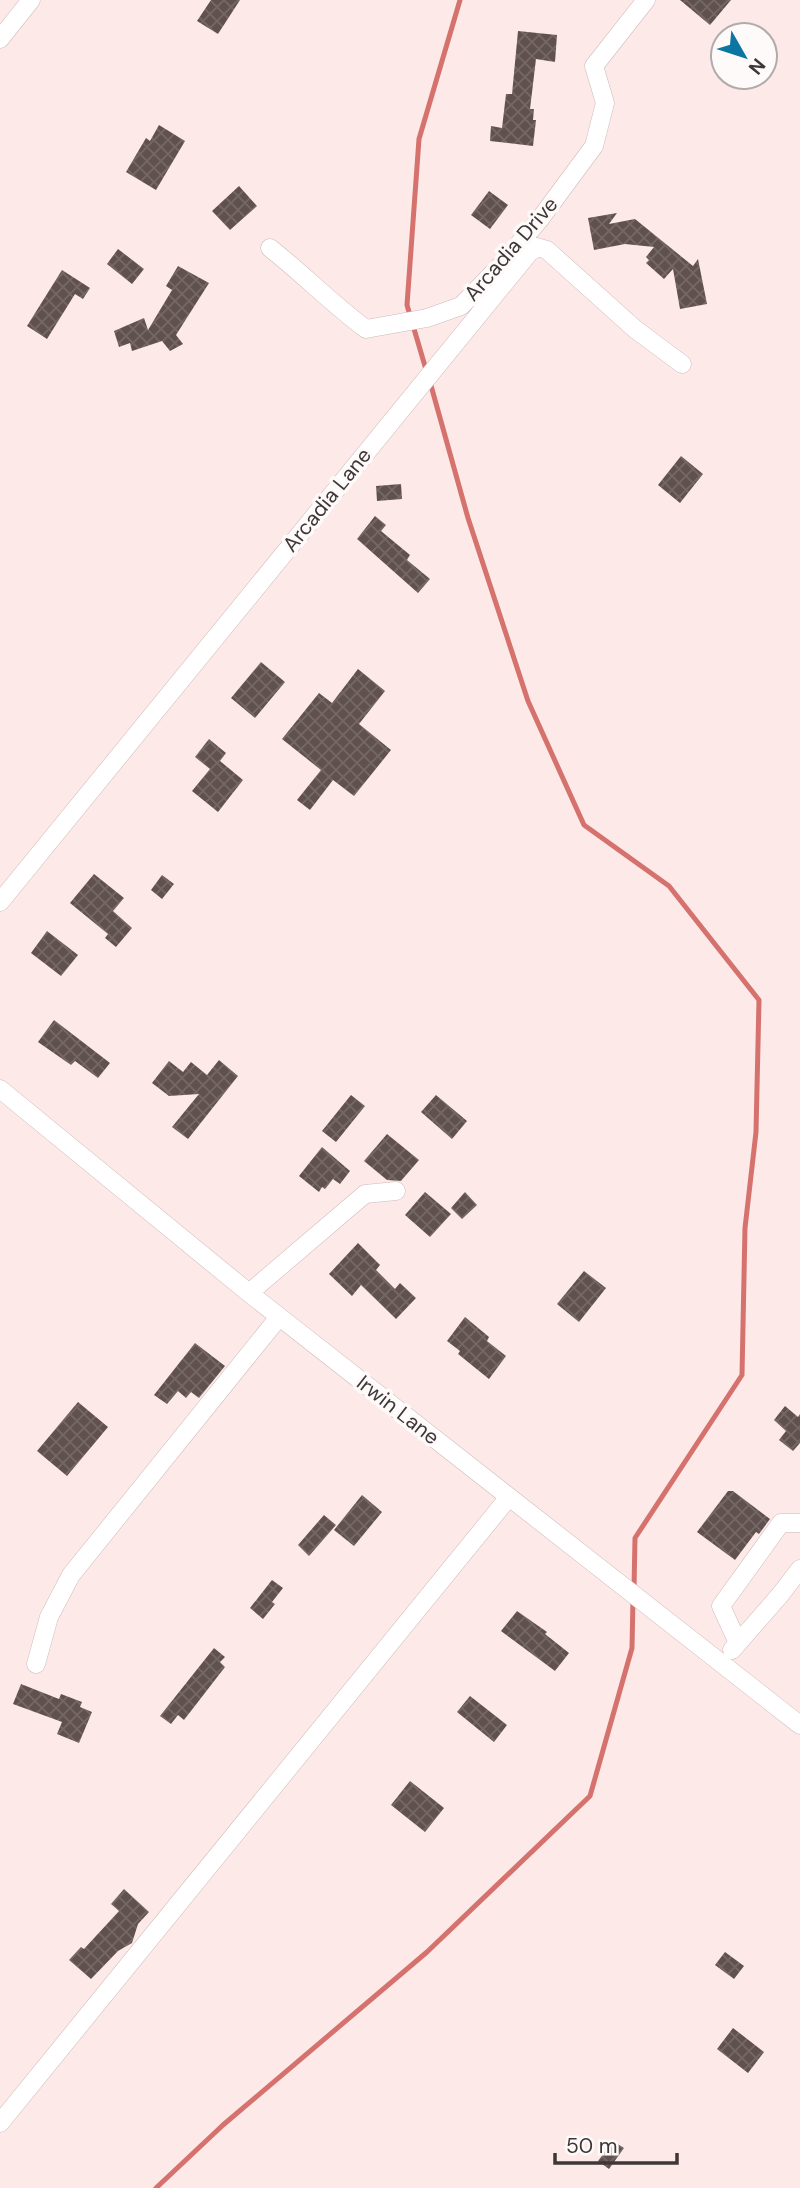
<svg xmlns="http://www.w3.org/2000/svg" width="800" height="2188" viewBox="0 0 800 2188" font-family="'DM Sans',sans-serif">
  <defs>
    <pattern id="building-cross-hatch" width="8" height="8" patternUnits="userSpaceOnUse" patternTransform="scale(1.75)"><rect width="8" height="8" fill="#60514f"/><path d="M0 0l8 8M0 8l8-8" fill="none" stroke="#746866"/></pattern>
  </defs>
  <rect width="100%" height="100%" fill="#fce9e8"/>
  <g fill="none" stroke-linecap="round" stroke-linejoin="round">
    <!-- stream -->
    <path stroke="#d5726e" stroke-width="5" d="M427,373L407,305L419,139L460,0
      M430,382L468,518L528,701L584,825L669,886L759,1000L756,1132L745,1228L742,1375L635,1538L634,1589
      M156,2188L223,2125L427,1952L590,1796L632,1648L633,1599"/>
  </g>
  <!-- building -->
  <path fill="url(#building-cross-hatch)" d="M211,0H240L218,34L197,21Z
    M680,0H731L710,25Z
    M518,31L557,35L555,62L536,59L530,109H534L533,120H536L533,146L490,141L491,126L502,128L506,94H512Z
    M159,125L185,141L156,190L126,172L146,138L150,141Z
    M239,186L257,206L230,230L212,211Z
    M489,191L508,205L490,229L471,215Z
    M617,213L609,224L635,219L693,266L698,259L707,304L680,309L673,269L664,279L646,263L649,260L646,257L654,247L625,244L594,250L588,218Z
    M118,249L144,269L132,284L107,264Z
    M178,266L209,283L176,335L183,344L170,351L162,341L132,351L130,343L119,347L114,331L144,318L148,330L172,290L166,286Z
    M62,270L90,288L83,299L75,294L47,339L27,326Z
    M681,456L703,474L680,503L658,485Z
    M401,484L402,499L377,501L376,486Z
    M375,516L386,525L381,531L410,555L407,560L430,579L418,593L357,539Z
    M261,662L285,682L255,718L231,698Z
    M358,669L385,691L359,724L391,750L354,796L333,780L310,810L297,800L321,770L282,739L319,693L332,703Z
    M209,739L226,753L220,761L243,780L218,812L192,791L210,769L195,757Z
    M94,874L124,898L113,911L132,928L116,947L105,938L108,934L70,903Z
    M162,875L174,884L162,899L151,890Z
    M47,931L78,955L61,976L31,953Z
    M54,1020L110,1063L98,1078L75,1061L71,1065L38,1042Z
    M219,1060L238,1076L188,1139L172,1127L199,1094L169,1096L152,1083L169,1061L183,1072L191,1062L207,1075Z
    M351,1095L365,1106L336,1142L322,1131Z
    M436,1095L467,1121L452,1139L421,1112Z
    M387,1134L419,1160L401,1181L387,1180L364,1161Z
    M322,1147L350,1171L340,1184L333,1179L325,1189L322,1187L319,1192L299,1176Z
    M425,1192L451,1214L430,1237L405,1215Z
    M465,1192L477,1205L462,1219L451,1208Z
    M358,1243L380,1265L376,1270L395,1289L400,1283L416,1298L396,1319L361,1285L352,1296L329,1274Z
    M584,1271L606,1288L579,1322L557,1304Z
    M465,1317L489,1337L487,1341L506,1356L489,1379L458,1354L460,1351L447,1341Z
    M195,1343L225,1366L199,1398L191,1392L186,1398L178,1391L167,1404L154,1395Z
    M78,1402L108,1427L67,1476L37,1451Z
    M785,1406L798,1417L800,1414V1443L793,1451L779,1440L786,1431L774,1420Z
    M728,1491H733L770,1519L759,1534L756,1532L735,1560L697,1532Z
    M362,1495L382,1512L354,1546L334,1530Z
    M324,1515L336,1525L309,1556L298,1545Z
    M272,1580L283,1588L272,1602L275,1604L263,1619L250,1608Z
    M517,1611L547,1632L545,1634L569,1653L555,1671L501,1631Z
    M214,1648L225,1657L220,1662L225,1667L184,1720L178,1715L171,1724L160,1716Z
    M21,1684L59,1699L61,1694L82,1702L80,1707L92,1712L79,1743L57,1734L62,1722L13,1704Z
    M470,1696L507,1725L494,1742L457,1712Z
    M410,1781L444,1808L425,1832L391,1805Z
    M124,1889L149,1912L138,1924L132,1943L118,1951L91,1979L69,1960L81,1947L84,1949L119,1911L111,1904Z
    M725,1952L744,1966L734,1979L715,1965Z
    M733,2028L764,2052L748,2073L717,2049Z
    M613,2141L624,2148L609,2169L598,2161Z"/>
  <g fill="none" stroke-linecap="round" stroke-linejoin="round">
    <defs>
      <path id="minor" d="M0,39L31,0
        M270,248C303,274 332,304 366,329L427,318L461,306L501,265L540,219L594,146L605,103L594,66L646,0
        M0,902L529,253L537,247L547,250L635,329L682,364
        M0,1089L249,1293L800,1725
        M249,1293L365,1194L396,1191
        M738,1643L721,1606L781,1523H800
        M732,1650L780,1595L800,1569
        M36,1664L49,1617L71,1575L279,1317
        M0,2123L509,1497"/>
    </defs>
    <!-- minor casing -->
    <use href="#minor" stroke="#cdbbba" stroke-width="19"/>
    <!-- minor -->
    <use href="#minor" stroke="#fff" stroke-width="18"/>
  </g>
  <g text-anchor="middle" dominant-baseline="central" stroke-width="7" stroke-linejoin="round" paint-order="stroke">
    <!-- street labels -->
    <g font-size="21" fill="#3e3737" stroke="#fefafa">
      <text transform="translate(511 249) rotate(-49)">Arcadia Drive</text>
      <text transform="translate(327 500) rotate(-51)">Arcadia Lane</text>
      <text transform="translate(398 1410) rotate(38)">Irwin Lane</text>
    </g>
  </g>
  <!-- north arrow -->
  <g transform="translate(744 56) rotate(129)"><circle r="33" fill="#fefafa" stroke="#b1acac" stroke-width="2"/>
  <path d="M0-5L12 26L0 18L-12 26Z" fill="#0b76a1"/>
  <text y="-10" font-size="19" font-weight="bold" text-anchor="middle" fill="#3e3737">N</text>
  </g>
  <!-- scale -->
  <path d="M555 2153v10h122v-10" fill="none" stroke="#3e3737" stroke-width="3.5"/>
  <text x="566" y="2153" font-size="21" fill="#3e3737" stroke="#fefafa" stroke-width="5" paint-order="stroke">50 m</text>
</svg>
